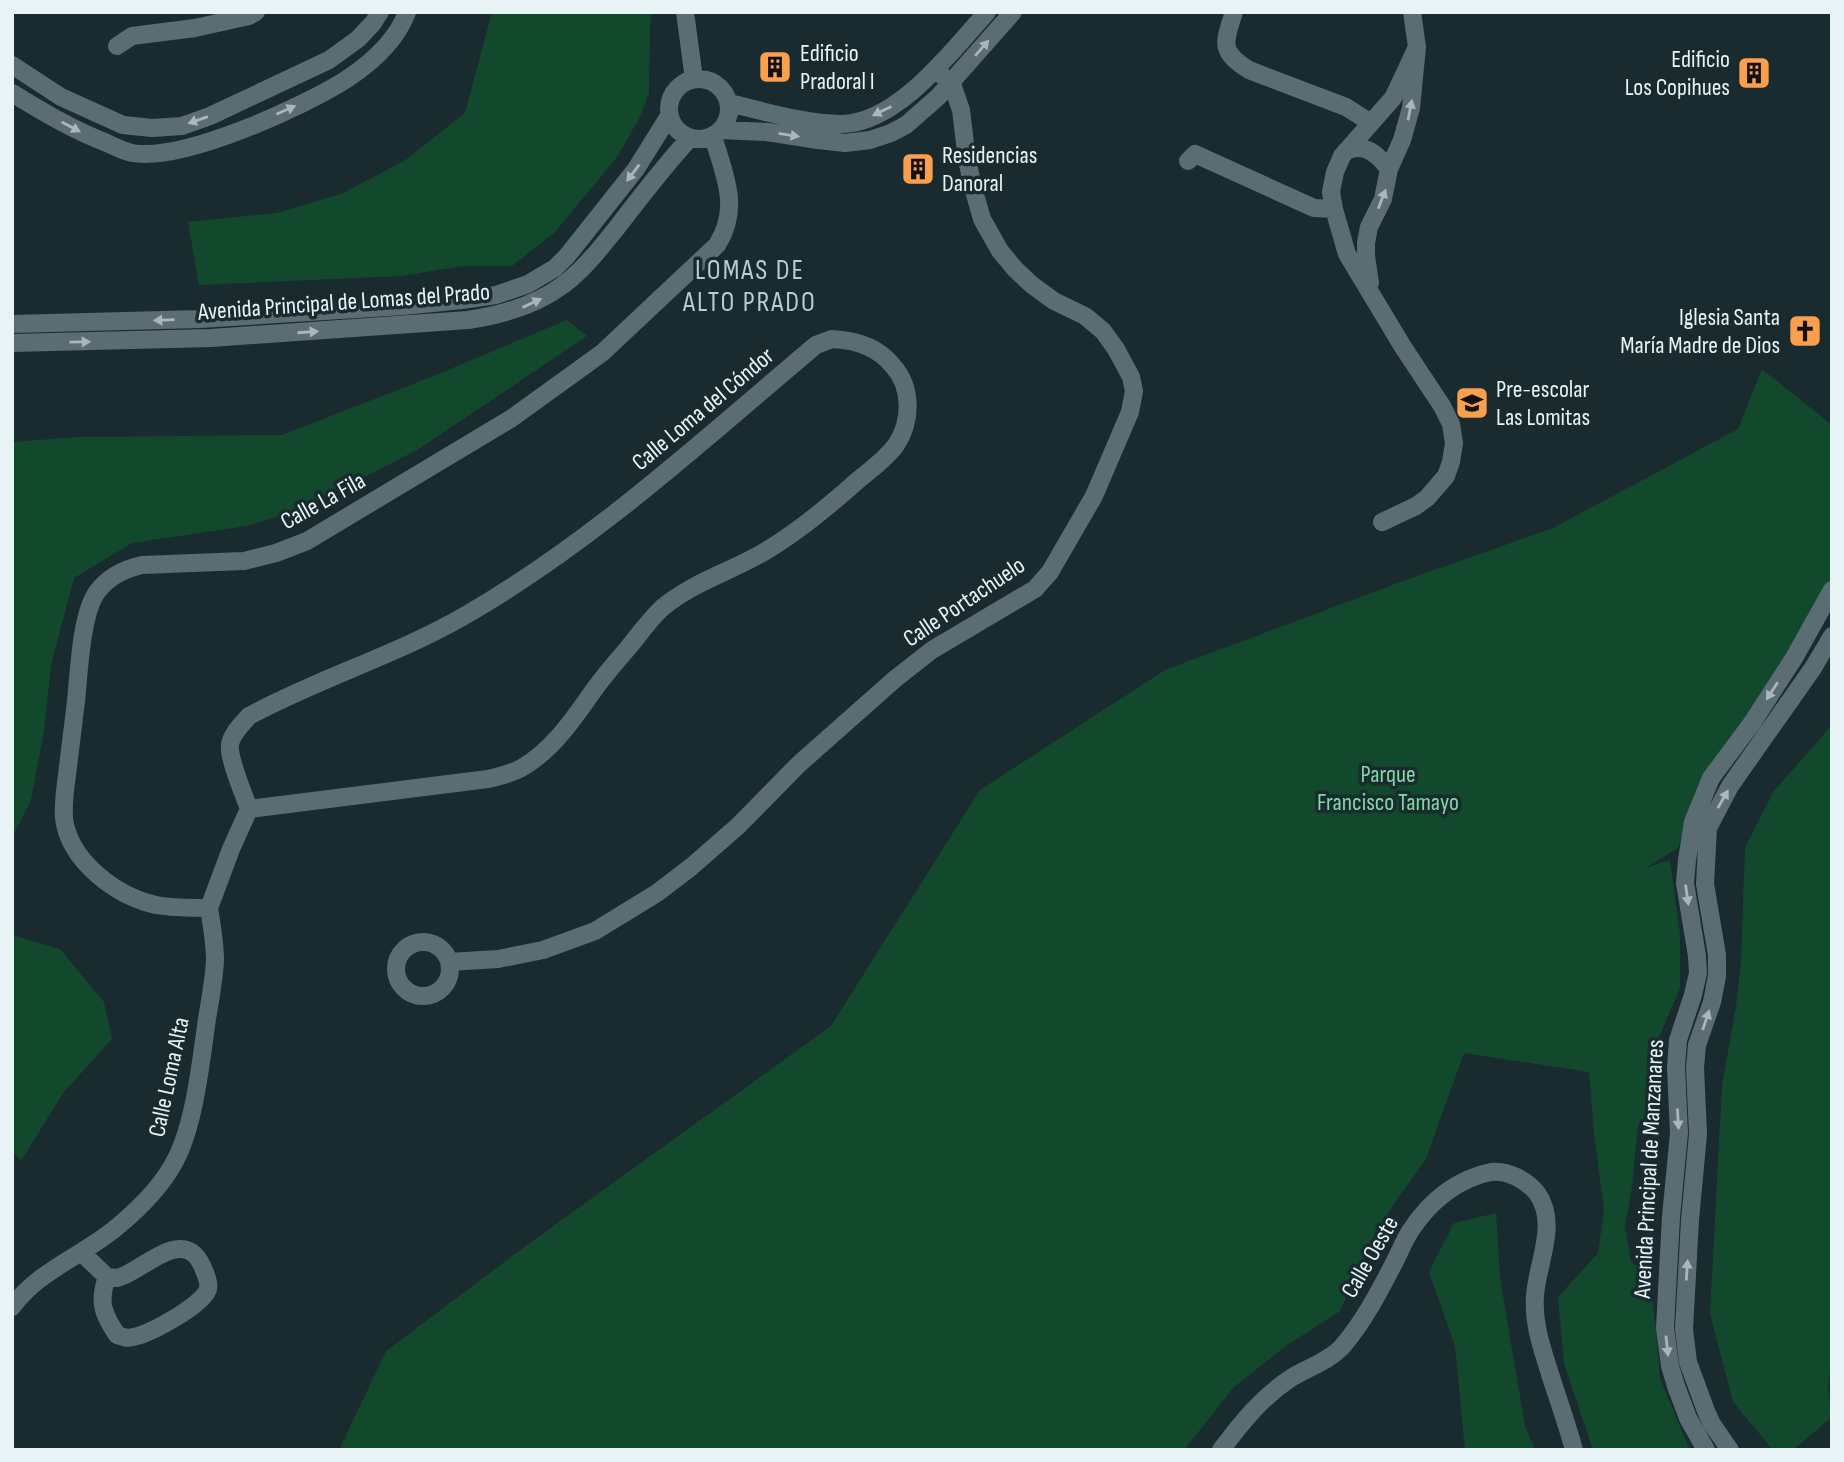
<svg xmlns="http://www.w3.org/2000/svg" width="1844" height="1462" viewBox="0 0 1844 1462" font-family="'Sofia Sans Condensed',sans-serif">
  <rect width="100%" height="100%" fill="#1a2b30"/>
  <!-- green -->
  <path fill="#12482c" d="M492,12H652L650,27L649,93L640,117L617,157L555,232L512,266H463L402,276L199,285L188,222L277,213L341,194L404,161L465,113Z
    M567,320L587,336L417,450L302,509L247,526L132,543L74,578L51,665L44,731L31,800L12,837V442L79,437L282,435L431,377Z
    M1762,369L1832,425V596L1687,820L1678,848L1645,868L1670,860L1680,934V988L1659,1037L1660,1100L1638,1125L1632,1187L1625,1226L1631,1261L1649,1277L1656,1329L1660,1379L1690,1450H1593L1564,1364L1558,1297L1598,1253L1604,1209L1594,1134L1589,1072L1464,1053L1426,1159L1391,1208L1339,1312L1287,1345L1234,1387L1184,1450H339L386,1351L531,1242L831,1026L980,790L1165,670L1392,585L1553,528L1738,429Z
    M1832,725V1358L1828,1387L1832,1417L1793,1450H1773L1733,1402L1710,1314L1722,1085L1736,1007L1741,962L1745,847L1774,791Z
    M12,935L60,949L104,1002L112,1039L63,1093L21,1161L12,1151Z
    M1496,1213L1500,1278L1525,1426L1535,1450H1465L1455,1346L1429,1272L1454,1223Z"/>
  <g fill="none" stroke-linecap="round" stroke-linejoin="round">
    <!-- minor -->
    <path stroke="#5b6d73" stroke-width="18" d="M685,12L694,79
      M1234,12C1224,43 1219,51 1249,70L1346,107L1371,123
      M117,46L132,36L195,28L249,16L256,12
      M12,65L61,97L123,125L152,128L182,126L210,116L329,60L358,39L373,23L380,12
      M669 109a30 30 0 1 1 60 0a30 30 0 1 1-60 0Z
      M12,93C43,112 73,130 107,143C115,147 123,151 132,153C183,162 303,107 347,79C371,63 397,40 407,12
      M729,103C763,111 806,124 841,124C897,124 952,51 987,12
      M721,130L767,132L818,140L845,143L870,140L891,133L906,125L938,97L1013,12
      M1346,151C1365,142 1378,155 1389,169
      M1188,161L1195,154L1314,208L1334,209
      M1370,283L1366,256V243L1369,227L1383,199L1389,169L1402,140L1411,108L1417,47L1412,12
      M12,324L200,319L403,306L462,300L496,295L528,284L555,268L567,256L636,169L669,116
      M832,339C855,340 878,347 893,366C912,387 912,421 896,445C886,459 870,470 857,481C828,507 798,532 764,552C730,572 693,582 662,608C649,620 639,635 628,648C615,663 602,678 591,694C572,721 552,750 523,767C512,774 499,776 488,779L249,809C244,794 228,759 230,744C232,733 242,724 249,716C319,678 397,655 466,615C594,541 703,440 816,345Z
      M12,343L211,338L468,320C502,315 535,306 563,285C583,270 599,250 615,230C639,199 663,167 690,138
      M1382,522L1416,506L1427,498L1446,476L1451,462L1454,443L1451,424L1442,406L1403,347L1347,254L1334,209L1331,192L1335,172L1342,156L1393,98L1417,47
      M209,908C191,908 173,908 156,905C116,896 69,861 64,818C63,804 65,789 67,775C70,750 73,726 76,701C79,673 81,614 97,592C108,577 124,569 142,565L244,561L276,553L307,541L512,418L602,353L717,245C741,207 724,175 713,136
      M209,908L231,849L249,809
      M396 969a27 27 0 1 1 54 0a27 27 0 1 1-54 0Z
      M449,962L498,959L543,950L595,931L657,893L691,867L738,826L799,764L895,679L932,650L1035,589L1050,572L1094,496L1130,412L1134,391L1131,377L1116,349L1103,331L1085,316L1054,301L1032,285L1015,269L1000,251L982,219L974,191L967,160L961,110L952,84L936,70
      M81,1252L107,1277C110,1277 114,1278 117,1278C138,1274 174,1234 195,1255C201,1261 210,1281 208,1289C203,1305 150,1334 133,1337C128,1339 123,1337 117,1335C103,1314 98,1302 107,1277
      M12,1307C39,1270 84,1255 117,1227C140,1208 163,1185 176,1159C195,1122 201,1060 207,1019C210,1000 214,980 215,961C215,943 212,926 209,908
      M1221,1450C1242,1422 1262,1397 1291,1378C1307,1368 1327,1362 1341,1348C1363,1323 1379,1292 1394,1263C1400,1252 1404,1240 1411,1230C1429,1202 1458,1178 1491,1172C1508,1170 1526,1180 1537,1193C1559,1224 1537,1263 1535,1296C1533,1324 1542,1348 1550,1374C1558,1399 1567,1424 1574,1450
      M1706,1450L1688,1418L1676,1386L1670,1366L1665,1328L1671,1217L1679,1133L1676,1067L1678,1040L1693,995L1698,973L1697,956L1685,883L1687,860L1693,822L1711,778L1752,723L1794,658L1832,590
      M1730,1450L1712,1424L1706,1411L1688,1362L1684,1329L1690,1220L1698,1134L1695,1068L1697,1045L1712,1002L1717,976V955L1705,884L1708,828L1730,786L1813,668L1832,636"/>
  </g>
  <!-- one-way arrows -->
  <defs><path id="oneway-solid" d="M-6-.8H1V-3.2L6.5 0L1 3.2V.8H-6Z" transform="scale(1.75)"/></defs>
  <g fill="#a9b7bb">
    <use href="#oneway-solid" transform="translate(982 48) rotate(-49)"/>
    <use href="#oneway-solid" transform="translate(286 110) rotate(-24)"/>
    <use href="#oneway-solid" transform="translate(1410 110) rotate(-79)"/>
    <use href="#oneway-solid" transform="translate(882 111) rotate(154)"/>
    <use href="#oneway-solid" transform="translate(198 120) rotate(161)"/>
    <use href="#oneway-solid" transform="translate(71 127) rotate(28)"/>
    <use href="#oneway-solid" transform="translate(789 135) rotate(9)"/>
    <use href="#oneway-solid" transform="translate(633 173) rotate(127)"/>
    <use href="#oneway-solid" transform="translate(1382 199) rotate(-69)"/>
    <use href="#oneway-solid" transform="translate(532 303) rotate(-25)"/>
    <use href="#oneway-solid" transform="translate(164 320) rotate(178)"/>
    <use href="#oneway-solid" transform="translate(308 332) rotate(-4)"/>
    <use href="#oneway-solid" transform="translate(80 342) rotate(-1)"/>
    <use href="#oneway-solid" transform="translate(1772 691) rotate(123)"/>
    <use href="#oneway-solid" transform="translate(1723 799) rotate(-60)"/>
    <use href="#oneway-solid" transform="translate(1687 895) rotate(82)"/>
    <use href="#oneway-solid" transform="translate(1706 1020) rotate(-71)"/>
    <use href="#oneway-solid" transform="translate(1678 1119) rotate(87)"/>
    <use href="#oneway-solid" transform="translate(1687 1270) rotate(-86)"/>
    <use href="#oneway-solid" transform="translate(1667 1346) rotate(84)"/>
  </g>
  <!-- icons -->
  <defs>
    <symbol id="building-square" viewBox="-11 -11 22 22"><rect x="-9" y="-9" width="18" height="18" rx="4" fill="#fa9f4e" stroke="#1a2b30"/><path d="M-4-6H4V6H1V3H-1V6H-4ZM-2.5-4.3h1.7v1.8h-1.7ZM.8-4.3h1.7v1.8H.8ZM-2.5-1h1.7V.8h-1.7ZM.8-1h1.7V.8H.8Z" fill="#111"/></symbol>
    <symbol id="church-square" viewBox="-11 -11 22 22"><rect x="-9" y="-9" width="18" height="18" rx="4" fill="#fa9f4e" stroke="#1a2b30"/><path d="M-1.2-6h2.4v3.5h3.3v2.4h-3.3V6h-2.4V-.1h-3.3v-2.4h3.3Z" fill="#111"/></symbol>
    <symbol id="school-square" viewBox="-11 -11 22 22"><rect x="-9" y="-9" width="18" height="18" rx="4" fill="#fa9f4e" stroke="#1a2b30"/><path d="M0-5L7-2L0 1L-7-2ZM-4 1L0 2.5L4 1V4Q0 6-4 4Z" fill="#111"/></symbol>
  </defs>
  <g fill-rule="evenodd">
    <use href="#building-square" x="756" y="48" width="38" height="38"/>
    <use href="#building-square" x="1735" y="54" width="38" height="38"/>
    <use href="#building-square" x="899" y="150" width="38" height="38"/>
    <use href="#church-square" x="1786" y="312" width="38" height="38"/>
    <use href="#school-square" x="1453" y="384" width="38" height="38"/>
  </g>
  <g text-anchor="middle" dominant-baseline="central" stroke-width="7" stroke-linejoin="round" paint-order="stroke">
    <!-- poi labels -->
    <g font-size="24" fill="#e8f3f6" stroke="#1a2b30" text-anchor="start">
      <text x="800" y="53">Edificio<tspan x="800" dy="28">Pradoral I</tspan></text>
      <text x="1730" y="59" text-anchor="end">Edificio<tspan x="1730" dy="28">Los Copihues</tspan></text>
      <text x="942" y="155">Residencias<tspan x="942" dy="28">Danoral</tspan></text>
      <text x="1780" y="317" text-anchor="end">Iglesia Santa<tspan x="1780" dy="28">María Madre de Dios</tspan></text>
      <text x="1496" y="389">Pre-escolar<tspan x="1496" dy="28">Las Lomitas</tspan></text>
    </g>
    <!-- street labels -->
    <g font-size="24" fill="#e8f3f6" stroke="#1a2b30">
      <text transform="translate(344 302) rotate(-4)">Avenida Principal de Lomas del Prado</text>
      <text transform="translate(703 409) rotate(-40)">Calle Loma del Cóndor</text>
      <text transform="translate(323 501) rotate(-29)">Calle La Fila</text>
      <text transform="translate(964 602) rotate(-34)">Calle Portachuelo</text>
      <text transform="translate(169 1077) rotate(-78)">Calle Loma Alta</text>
      <text transform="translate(1649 1169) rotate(-87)">Avenida Principal de Manzanares</text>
      <text transform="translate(1370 1257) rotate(-60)">Calle Oeste</text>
    </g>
    <!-- park labels -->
    <g font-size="24" fill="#81d9a3" stroke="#1a2b30">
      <text x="1388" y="774">Parque<tspan x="1388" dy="28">Francisco Tamayo</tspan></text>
    </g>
    <!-- quarter labels -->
    <g font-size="28" letter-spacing="2" fill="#b8cdd3" stroke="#1a2b30">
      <text x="750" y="270">LOMAS DE<tspan x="750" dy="32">ALTO PRADO</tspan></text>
    </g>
  </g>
  <!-- border -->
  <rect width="1844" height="1462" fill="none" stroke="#e8f3f6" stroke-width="28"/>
</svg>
